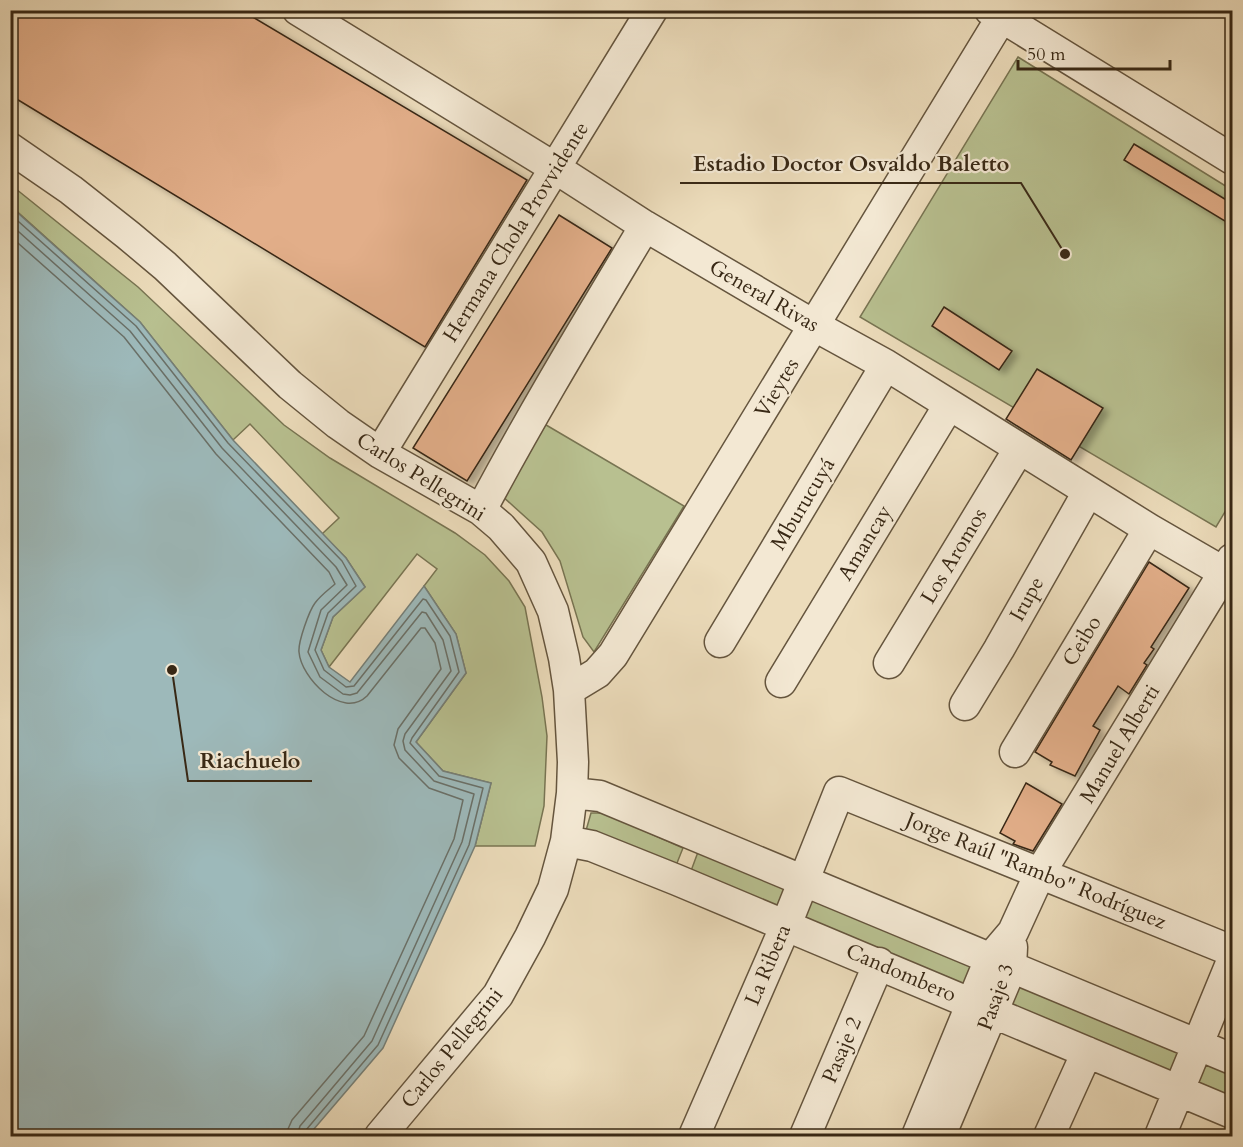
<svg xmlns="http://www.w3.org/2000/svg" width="1243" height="1147" viewBox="0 0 1243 1147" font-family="Cardo,serif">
  <defs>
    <filter id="shadow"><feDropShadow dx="6" dy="4" stdDeviation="3" flood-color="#0004"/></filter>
  </defs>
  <rect width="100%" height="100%" fill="#ecdcbb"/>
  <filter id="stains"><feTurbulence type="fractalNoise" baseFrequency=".00333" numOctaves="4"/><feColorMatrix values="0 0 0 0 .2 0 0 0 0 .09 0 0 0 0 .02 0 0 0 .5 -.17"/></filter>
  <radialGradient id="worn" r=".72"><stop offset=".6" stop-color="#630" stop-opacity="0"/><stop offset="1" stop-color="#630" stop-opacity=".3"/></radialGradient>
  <!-- green -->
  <path fill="#b8c090" stroke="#787452" stroke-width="1.5" d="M1018,57L1232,190V500L1216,527L860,317Z
    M11,185L138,287L284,425L330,458L455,533L485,555L509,581L525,607L542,697L547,736L544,806L535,846H475L491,783L443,771L416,742L466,673L456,634L424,586L437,569L417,554L329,667L321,650L333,617L365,587L346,558L322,534L339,518L250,424L233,440L140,322L11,206Z
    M541,422L684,506L594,652L583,637L560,561L542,532L501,495Z
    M591,813H604L683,848L673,873L585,834Z
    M698,852L792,888L782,914L688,879Z
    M808,898L975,966L965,992L797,924Z
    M1013,982L1181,1050L1170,1076L1003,1008Z
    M1203,1062L1232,1074V1104L1192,1088Z"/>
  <!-- water -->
  <path fill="#9db9ba" stroke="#757f78" stroke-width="1.5" d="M10,206L140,322L233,440L346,558L365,587L333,617L321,650L329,667L350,682L424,586L456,634L466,673L416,742L443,771L491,783L475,846L383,1048L308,1136H11Z"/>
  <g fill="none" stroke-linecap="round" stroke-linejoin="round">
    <!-- shore -->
    <path stroke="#6a7068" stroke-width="1.5" d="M10,214L136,326L228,443L342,561L356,586L328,613L315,650L324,670L346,687L354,686L423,599L426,600L450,636L459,672L412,738L410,743L439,776L483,788L469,845L378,1045L306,1130L304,1136
      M10,224L130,331L222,448L336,567L347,585L321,610L308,652L320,677L343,694L350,695L357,693L422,612L426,613L443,640L451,671L405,734L403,741L405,750L434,781L474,794L462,842L372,1041L300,1126L297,1136
      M10,236L124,337L216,454L329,572L335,584C328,590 320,596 315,603C309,611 298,642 299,652C301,678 342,720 367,696L421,628H425L435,643L441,669L398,729L394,745L399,758L429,788L463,800L454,839L364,1036L292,1120L288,1129V1136"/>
  </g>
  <!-- building -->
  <path fill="#e2ae89" stroke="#382815" stroke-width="1.5" filter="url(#shadow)" d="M10,10H241L527,180L425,347L10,95Z
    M1134,144L1233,204V226L1124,160Z
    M559,215L612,248L467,481L413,448Z
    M944,307L1012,351L999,370L932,326Z
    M1037,369L1103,408L1071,460L1006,419Z
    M1149,562L1189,588L1151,647L1154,649L1144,663L1147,665L1129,694L1118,686L1093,726L1100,730L1075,776L1050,765L1052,762L1035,752Z
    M1026,783L1062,804L1033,851L1013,844L1015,841L1000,833Z"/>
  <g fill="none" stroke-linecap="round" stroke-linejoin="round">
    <defs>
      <path id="minor" d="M298,10L555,168L645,226L815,326L886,365L1149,529L1232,577
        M990,10L1232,159
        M10,148L71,190L128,235L165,266L290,385L338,424L380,453L481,510L501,527L531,562L553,611L564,658L569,690L573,762L572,793L566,841L553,889L530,937L498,995L380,1136
        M380,453L652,10
        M481,510C532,414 589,320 645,226
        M720,642L886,365
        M889,663L1019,449
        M781,682L949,405
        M569,690L597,673L613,655L1006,10
        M965,705L999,649L1088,492
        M1015,752L1149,529
        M572,793L600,796L1232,1059
        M566,841L592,846L677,880L1232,1113
        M694,1136L786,925L839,792L1232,951
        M805,1136L879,963
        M917,1136L990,959L1013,932L1040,873L1232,559
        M940,1136L1011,968L1012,947
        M1049,1136L1087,1052
        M1160,1136L1232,961"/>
    </defs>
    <!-- minor casing -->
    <use href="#minor" stroke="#65553e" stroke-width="33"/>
    <!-- minor -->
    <use href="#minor" stroke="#f3e8d3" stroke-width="30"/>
  </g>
  <g text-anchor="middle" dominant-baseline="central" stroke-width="4.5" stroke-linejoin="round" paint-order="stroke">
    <!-- street labels -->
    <g font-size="21" fill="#382815" stroke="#f3e8d3">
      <text transform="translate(516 232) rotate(-58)">Hermana Chola Provvidente</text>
      <text transform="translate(764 296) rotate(30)">General Rivas</text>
      <text transform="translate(777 388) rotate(-59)">Vieytes</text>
      <text transform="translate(421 477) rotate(32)">Carlos Pellegrini</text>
      <text transform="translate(803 504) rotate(-59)">Mburucuyá</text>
      <text transform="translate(865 543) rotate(-59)">Amancay</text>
      <text transform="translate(954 556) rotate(-59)">Los Aromos</text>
      <text transform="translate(1027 599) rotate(-61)">Irupe</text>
      <text transform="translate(1082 641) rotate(-59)">Ceibo</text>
      <text transform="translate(1120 744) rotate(-59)">Manuel Alberti</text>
      <text transform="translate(1036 871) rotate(22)">Jorge Raúl "Rambo" Rodríguez</text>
      <text transform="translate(768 965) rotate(-67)">La Ribera</text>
      <text transform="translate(901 973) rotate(23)">Candombero</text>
      <text transform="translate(996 997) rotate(-70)">Pasaje 3</text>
      <text transform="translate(452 1048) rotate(-51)">Carlos Pellegrini</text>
      <text transform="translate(842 1050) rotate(-67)">Pasaje 2</text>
    </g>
  </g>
  <!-- callouts -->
  <path fill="none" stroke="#382815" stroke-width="2" d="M1065 254L1021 183H680M172 670L188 781H312"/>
  <g fill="#382815" stroke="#f3e8d3" stroke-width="2">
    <circle cx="1065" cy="254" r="6"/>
    <circle cx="172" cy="670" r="6"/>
  </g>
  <g font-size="22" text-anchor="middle" font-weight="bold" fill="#382815" stroke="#f3e8d3" stroke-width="4.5" stroke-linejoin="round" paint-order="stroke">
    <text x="851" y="171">Estadio Doctor Osvaldo Baletto</text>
    <text x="250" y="768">Riachuelo</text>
  </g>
  <!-- margin -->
  <rect width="1243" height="1147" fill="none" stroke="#ecdcbb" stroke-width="36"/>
  <rect x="12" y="12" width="1219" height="1123" fill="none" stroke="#382815" stroke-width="3"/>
  <rect x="18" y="18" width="1207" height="1111" fill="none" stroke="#382815" stroke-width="1.5"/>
  <!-- scale -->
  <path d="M1018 60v9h152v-9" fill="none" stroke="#382815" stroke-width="3"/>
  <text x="1027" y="60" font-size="18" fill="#382815" stroke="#f3e8d3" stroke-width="4.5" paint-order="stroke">50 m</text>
  <rect width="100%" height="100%" filter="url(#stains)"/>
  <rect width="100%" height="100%" fill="url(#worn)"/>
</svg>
